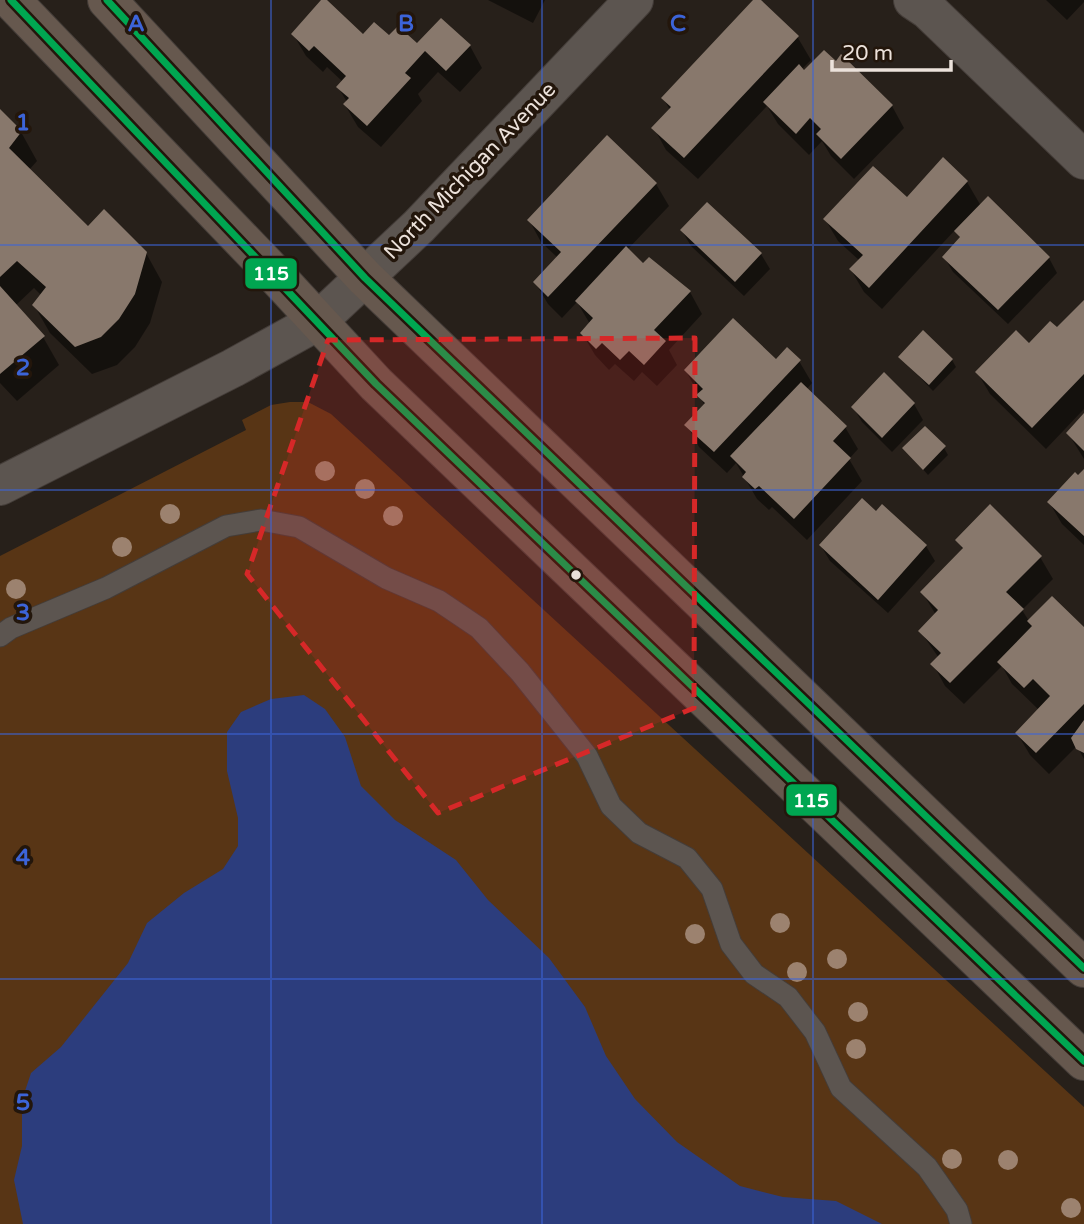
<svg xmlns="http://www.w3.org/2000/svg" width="1084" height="1224" viewBox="0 0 1084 1224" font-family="'Varela Round',sans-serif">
  <rect width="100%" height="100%" fill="#27201a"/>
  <!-- green -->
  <path fill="#583515" d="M290,402H308L331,414L1084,1107V1224H0V556L246,430L242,420L271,405Z"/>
  <!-- water -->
  <path fill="#2c3d7d" d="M304,695L325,709L345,737L361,786L395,820L456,860L488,900L549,958L585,1007L606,1056L635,1099L677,1142L740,1186L783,1197L836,1201L882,1224H23L14,1180L22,1146V1100L31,1073L61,1047L128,963L147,923L184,893L223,869L238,846V818L227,771V732L241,712L271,699Z"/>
  <!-- shadow -->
  <path fill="#0007" d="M324,0L363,36L389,38L417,46H470L482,68L460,92L438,72L418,94L422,101L381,147L358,127L345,105L347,102L338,87L343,82L327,67L323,72L306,56L293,34Z
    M488,0H545L533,23Z
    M755,0L798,38L811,60L802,69L892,106L904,128L854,179L831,156L822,141L809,155L778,124L767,106L698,179L666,150L654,128L670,110L663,98Z
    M1046,0H1084V2L1067,20Z
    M0,112L21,132L37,161L29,170L88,228L146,253L162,282L150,323L135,347L117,365L92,374L50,333L34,305L41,295L34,288L15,306L43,337L59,365L17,401L0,383Z
    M607,137L656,184L669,206L627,250L643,265L690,292L702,314L669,350L677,365L657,386L642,372L634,381L615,364L609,370L595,355L582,333L590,324L577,302L562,318L548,304L535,282L558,258L541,242L529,220Z
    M943,160L967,182L981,206L1049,258L1057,273L1008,324L953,272L944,257L961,239L955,230L882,309L864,292L851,270L860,261L838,241L825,219L907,199Z
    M682,231L761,254L770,269L744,296L691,246Z
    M1084,302V409L1046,449L990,394L977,372L1057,330Z
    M900,357L952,360L956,367L933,391Z
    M776,361H799L812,383L806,390L845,427L858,449L849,459L862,481L807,540L772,507L769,510L757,499L736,463L727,473L699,447L687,425L705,406L686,371Z
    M884,375L914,404L923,420L892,452L862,422L853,407Z
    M1084,416V459L1068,433Z
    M944,448L948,455L928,475L905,449Z
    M1084,471V545L1062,524L1049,502Z
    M883,507L926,546L935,561L888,613L830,561L821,546Z
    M957,540L1040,557L1053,579L1022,610L1029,621L1084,629V759L1077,746L1049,774L1030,755L1017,733L1039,710L1012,684L1002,666L964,704L945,686L933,664L939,658L920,631L936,615L922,592L963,550Z"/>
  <!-- building -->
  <path fill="#88786c" d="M321,0H327L363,34L374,22L389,35L398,26L417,43L441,18L471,45L446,71L425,51L405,73L411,78L367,126L343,104L349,98L336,87L346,76L314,46L309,51L291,34Z
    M753,0H761L799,36L684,158L651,128L671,107L661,98Z
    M824,50L836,61L841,54L893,105L841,159L816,134L821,129L810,118L796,134L763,102L799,64L804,70Z
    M0,109L22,131L9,148L88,226L104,209L147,252L135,294L119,319L101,337L75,347L32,305L46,287L17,261L0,277Z
    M607,135L657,183L548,297L533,282L561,252L527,220Z
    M943,157L968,181L869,288L849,269L863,255L823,219L873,166L907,197Z
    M988,196L1050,257L998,310L942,257L960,237L954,231Z
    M707,202L762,253L735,282L680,230Z
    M626,246L643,263L649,257L691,291L654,330L666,341L644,365L629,351L620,360L602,343L596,349L580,333L593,318L575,301Z
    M0,286L45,336L0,374Z
    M1084,300V374L1032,428L975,372L1016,330L1029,343L1050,321L1057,327Z
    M733,318L776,359L787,347L801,360L714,452L684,425L705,403L696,395L703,389L684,370Z
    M923,330L953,359L929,385L898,357Z
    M884,372L915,403L882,438L851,407Z
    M801,382L847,426L833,441L851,458L794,519L759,486L755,489L742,477L746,472L730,456Z
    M1084,413V451L1066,433Z
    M925,426L946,446L923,470L902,448Z
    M1084,469V536L1047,502L1075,472L1078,475Z
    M862,498L876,511L882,504L927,545L878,600L819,545Z
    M990,504L1042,556L1006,592L1024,609L950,683L930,664L941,653L918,631L938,610L920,592L963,548L955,540Z
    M1052,596L1084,627V704L1036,753L1015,733L1050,696L1033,679L1024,688L997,662L1032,626L1027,621Z
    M1084,720V753L1076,749L1071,738Z"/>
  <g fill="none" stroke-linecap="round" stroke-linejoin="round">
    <defs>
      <path id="service" d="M0,636L11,628L106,588L226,526L261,520L299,527L386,578L439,601L479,628L520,672L587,756L611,806L639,833L687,858L712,889L731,944L754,974L788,997L815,1032L841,1088L927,1167L957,1210L961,1224"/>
      <path id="minor" d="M913,0L928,10L1084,160
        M0,486L233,368L318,321L419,226L634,0"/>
      <path id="trunk" d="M11,0L267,266L376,384L1084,1061
        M107,0L365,278L1084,968"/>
    </defs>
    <!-- service casing -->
    <use href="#service" stroke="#443d39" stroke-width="23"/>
    <!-- minor casing -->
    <use href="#minor" stroke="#443d39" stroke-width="40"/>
    <!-- trunk casing -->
    <use href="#trunk" stroke="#443d39" stroke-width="40"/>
    <!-- service -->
    <use href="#service" stroke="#5c5550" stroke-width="21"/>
    <!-- minor -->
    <use href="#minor" stroke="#5c5550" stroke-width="38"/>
    <!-- trunk -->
    <use href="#trunk" stroke="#66584e" stroke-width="38"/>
    <defs>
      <path id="bus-1" d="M11,0L376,384L1084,1061
        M107,0L365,278L1084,968"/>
    </defs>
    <!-- bus-1 casing -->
    <use href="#bus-1" stroke="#23160b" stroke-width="12"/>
    <!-- bus-1 -->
    <use href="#bus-1" stroke="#00a651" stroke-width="7"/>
  </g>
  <!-- trees -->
  <g fill="#9c826f">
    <circle cx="325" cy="471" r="10"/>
    <circle cx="365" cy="489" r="10"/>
    <circle cx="170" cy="514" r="10"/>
    <circle cx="393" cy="516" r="10"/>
    <circle cx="122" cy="547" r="10"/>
    <circle cx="16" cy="589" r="10"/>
    <circle cx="780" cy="923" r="10"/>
    <circle cx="695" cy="934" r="10"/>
    <circle cx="837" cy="959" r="10"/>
    <circle cx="797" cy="972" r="10"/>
    <circle cx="858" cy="1012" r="10"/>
    <circle cx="856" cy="1049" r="10"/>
    <circle cx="952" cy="1159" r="10"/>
    <circle cx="1008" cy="1160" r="10"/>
    <circle cx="1071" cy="1208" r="10"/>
  </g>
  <!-- marked area -->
  <path fill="#d62828" fill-opacity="0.2" stroke="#d62828" stroke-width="5" stroke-dasharray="14 9" stroke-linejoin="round" d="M695,338L694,708L438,813L247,574L328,340Z"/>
  <!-- grid -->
  <path fill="none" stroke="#3c64d8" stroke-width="2" stroke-opacity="0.55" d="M271,0V1224M542,0V1224M813,0V1224M0,245H1084M0,490H1084M0,734H1084M0,979H1084"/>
  <!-- markers -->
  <circle fill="#ece2db" stroke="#23160b" stroke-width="2.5" cx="576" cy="575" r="6"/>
  <g text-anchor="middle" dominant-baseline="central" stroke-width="7" stroke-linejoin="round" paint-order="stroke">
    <!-- street labels -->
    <g font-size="21" fill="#ece2db" stroke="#23160b">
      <text transform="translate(470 171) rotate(-46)">North Michigan Avenue</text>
    </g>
  </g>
  <g font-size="23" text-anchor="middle" font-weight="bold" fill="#3c64d8" stroke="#23160b" stroke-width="7" stroke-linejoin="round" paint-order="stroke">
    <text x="136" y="31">A</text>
    <text x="406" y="31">B</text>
    <text x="678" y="31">C</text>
    <text x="23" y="130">1</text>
    <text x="23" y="375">2</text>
    <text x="23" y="620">3</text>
    <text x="23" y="865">4</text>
    <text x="23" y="1110">5</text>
  </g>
  <g stroke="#23160b" stroke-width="2.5">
    <rect x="244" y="257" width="54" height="33" rx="7" fill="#00a651"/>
    <rect x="785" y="783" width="53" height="34" rx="7" fill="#00a651"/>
  </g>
  <g font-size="19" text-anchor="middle" font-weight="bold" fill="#fff">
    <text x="271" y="280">115</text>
    <text x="811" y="807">115</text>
  </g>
  <!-- scale -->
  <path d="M832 60v10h119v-10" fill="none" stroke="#ece2db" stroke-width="3.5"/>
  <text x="842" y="60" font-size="21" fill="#ece2db" stroke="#23160b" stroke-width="5" paint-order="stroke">20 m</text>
</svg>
